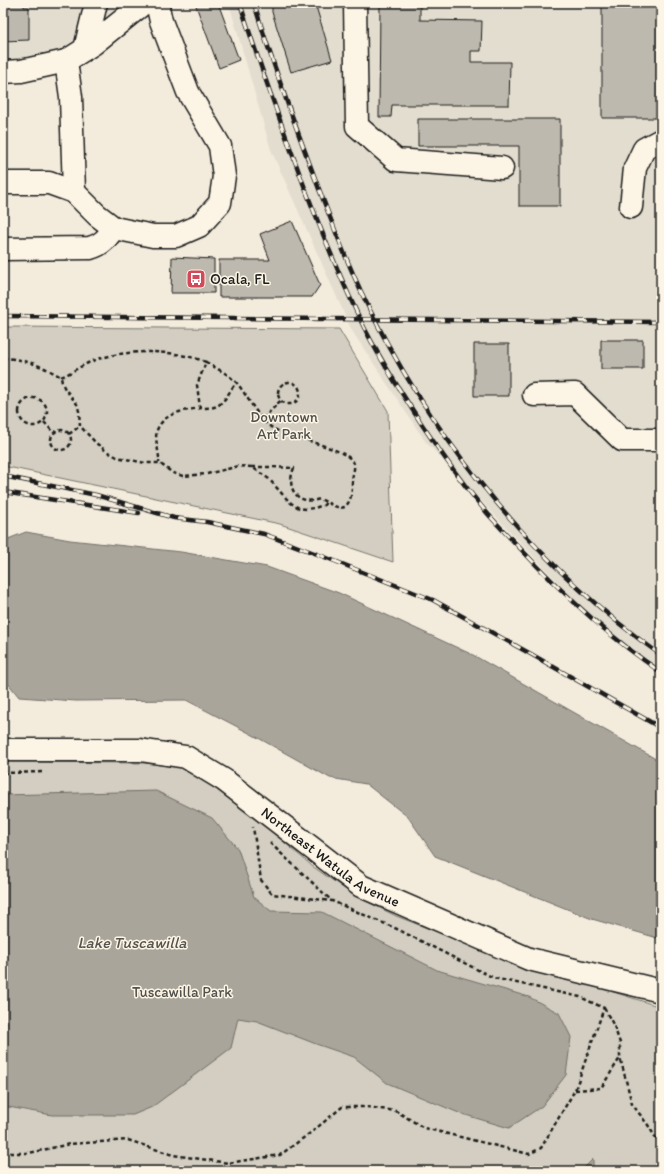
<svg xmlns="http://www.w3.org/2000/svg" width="664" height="1174" viewBox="0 0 664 1174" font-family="Itim,sans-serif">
  <rect width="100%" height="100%" fill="#f3ecdd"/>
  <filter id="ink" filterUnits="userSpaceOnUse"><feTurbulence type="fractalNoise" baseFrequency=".025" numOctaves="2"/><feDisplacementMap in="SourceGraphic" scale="8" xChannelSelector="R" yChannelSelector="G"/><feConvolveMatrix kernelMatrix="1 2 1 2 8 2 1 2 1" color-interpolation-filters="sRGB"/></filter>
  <g filter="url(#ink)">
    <!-- built -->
    <path fill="#e3ddcf" d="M3,3H128L87,36L62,52L19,62L3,63Z
      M229,3H661V669L595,622L425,441L352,331L271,150Z"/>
    <!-- green -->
    <path fill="#d3cec1" stroke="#78756e" d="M3,327L339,329L388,411L393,562L280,524L3,466Z
      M3,762L145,763L185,768L248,811L312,866L352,894L396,916L546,974L572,979L661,1007V1171H3Z"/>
    <!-- water -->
    <path fill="#aaa59b" stroke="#716e68" d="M26,532L70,540L181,552L267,567L339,593L473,655L661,762V939L592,919L435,856L408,817L366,784L330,778L253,735L186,700L76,701L19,697L3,677V557L8,539Z
      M156,791L212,818L238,849L254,897L271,911L322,912L437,970L529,997L559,1013L571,1037L566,1075L542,1106L509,1128L459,1113L387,1083L354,1057L316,1044L257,1021L238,1018L231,1048L152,1107L133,1115H52L3,1106V795Z
      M593,1159V1171H581Z"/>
    <!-- building -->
    <path fill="#beb9ae" stroke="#1c1c1c" d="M3,3H24V7H29V40L3,41Z
      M195,3H218L239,60L219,68Z
      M272,3H315L332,60L291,72L272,12Z
      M380,3H420V20L482,21L481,51H471V62H510L509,105H392L391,117H379Z
      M602,3H661V118H602Z
      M418,119H560V206H519V146H418Z
      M292,221L320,285L312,297H219V260H270L260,234Z
      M172,257L214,259V293H171Z
      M601,340H643V369H601Z
      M474,344H509V396H474Z"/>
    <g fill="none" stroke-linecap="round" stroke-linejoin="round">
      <defs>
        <g id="minor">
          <path d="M355,3L357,126L396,160L502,168"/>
          <path d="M85,49L96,3"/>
          <path d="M66,61L71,97L74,192"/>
          <path d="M3,183H49L74,192L97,215L114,228L153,236H176L199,226L220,203L224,176L220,146L188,92L161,21L157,3"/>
          <path d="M631,207L635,168L644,149L661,140"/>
          <path d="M3,249L90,248C102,245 107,238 114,228"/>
          <path d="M534,395L575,394L622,440H661"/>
          <path id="s1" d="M3,750H140L186,757L224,780L361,886L529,959L661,991"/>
        </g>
        <path id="major" d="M3,72L21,71L66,61L93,44L144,3"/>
      </defs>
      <!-- minor casing -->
      <use href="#minor" stroke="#1c1c1c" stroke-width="25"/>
      <!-- major casing -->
      <use href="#major" stroke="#1c1c1c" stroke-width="25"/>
      <!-- path -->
      <path stroke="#1c1c1c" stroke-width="2.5" stroke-dasharray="4 3" stroke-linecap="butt" d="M3,358C25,359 43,366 61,377L62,383L65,389L77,404L79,411L80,426L96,443L106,451L117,457L145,463H159L173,473L183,476L207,474L239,466L252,467L269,479L284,496L291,503L299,508L306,509L314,508L324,505L326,502C332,505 338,509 345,507C352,500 352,491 352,482C352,476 355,469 354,464C351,449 288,437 274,429C258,420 248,396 236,382C232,388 224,403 217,406C213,408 207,408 202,408C186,410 164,412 157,430C154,441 160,452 159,463
        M206,362L228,375L236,382
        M61,377C71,373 79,367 88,363C121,348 174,349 206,362L197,385L200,408
        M278 393a11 11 0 1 1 22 0a11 11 0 1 1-22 0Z
        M19 412a14 14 0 1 1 28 0a14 14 0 1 1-28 0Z
        M263,419L281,400
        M44,422L54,433
        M51 440a10 10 0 1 1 20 0a10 10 0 1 1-20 0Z
        M69,434L80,426
        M252,467H270L294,468C285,489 298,506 320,499L326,502
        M3,773L44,772
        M270,843L332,901
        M604,1008L614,1026L620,1043V1057L632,1104L648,1125L661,1147
        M575,1090L601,1088L620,1058
        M3,1153H29L70,1144L128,1140L173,1155L228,1163L280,1155L313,1131L342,1107H367L396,1111L424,1128L529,1154L541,1148L575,1090L604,1008L580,997L494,978L397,929L332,901L272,894L261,880L253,827"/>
      <!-- minor -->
      <use href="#minor" stroke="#fcf5e5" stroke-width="22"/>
      <!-- major -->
      <use href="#major" stroke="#fcf5e5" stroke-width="22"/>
      <defs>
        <path id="rail" d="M240,3C258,61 279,118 300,175C318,223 337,271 359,317C377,355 400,391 423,426C443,456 464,486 488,514C498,525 508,536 518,546C562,593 608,637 661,672
          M254,3C273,66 296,128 319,189C336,233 353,278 375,320C441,449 542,571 661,655
          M3,316L661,322
          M3,476L96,495L174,518L207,522L264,534L317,554L433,600L529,653L661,728
          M3,492L139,513"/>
      </defs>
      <!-- rail casing -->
      <use href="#rail" stroke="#1c1c1c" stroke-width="4.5"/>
      <!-- rail -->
      <use href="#rail" stroke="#fcf5e5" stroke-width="3" stroke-dasharray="9" stroke-linecap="butt"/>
    </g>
  </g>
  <!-- icons -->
  <defs>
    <symbol id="bus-square" viewBox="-11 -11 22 22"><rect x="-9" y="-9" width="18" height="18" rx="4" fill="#d1495b" stroke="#fcf5e5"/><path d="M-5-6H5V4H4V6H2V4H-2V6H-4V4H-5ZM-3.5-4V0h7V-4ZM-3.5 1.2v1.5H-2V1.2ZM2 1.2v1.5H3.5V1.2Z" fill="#fff"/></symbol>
  </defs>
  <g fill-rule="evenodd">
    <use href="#bus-square" x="185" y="268" width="22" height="22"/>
  </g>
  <g text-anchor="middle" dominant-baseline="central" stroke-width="3" stroke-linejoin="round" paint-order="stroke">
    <!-- poi labels -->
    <g font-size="15" fill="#1c1c1c" stroke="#fcf5e5" text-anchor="start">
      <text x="210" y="279">Ocala, FL</text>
    </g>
    <!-- park labels -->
    <g font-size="15" fill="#53514e" stroke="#fcf5e5">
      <text x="284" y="417">Downtown<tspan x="284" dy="17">Art Park</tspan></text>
      <text x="182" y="992">Tuscawilla Park</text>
    </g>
    <!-- street labels -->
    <g font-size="15" fill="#1c1c1c" stroke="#fcf5e5">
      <text stroke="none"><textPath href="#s1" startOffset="360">Northeast Watula Avenue</textPath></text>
    </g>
    <!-- water labels -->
    <g font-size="16" font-style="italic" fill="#55534f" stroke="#fcf5e5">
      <text x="132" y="942">Lake Tuscawilla</text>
    </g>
  </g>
  <!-- margin -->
  <rect width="664" height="1174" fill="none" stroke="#fcf5e5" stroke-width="16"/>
  <rect x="8" y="8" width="648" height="1158" fill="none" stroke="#1c1c1c" stroke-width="1.5" filter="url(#ink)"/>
</svg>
